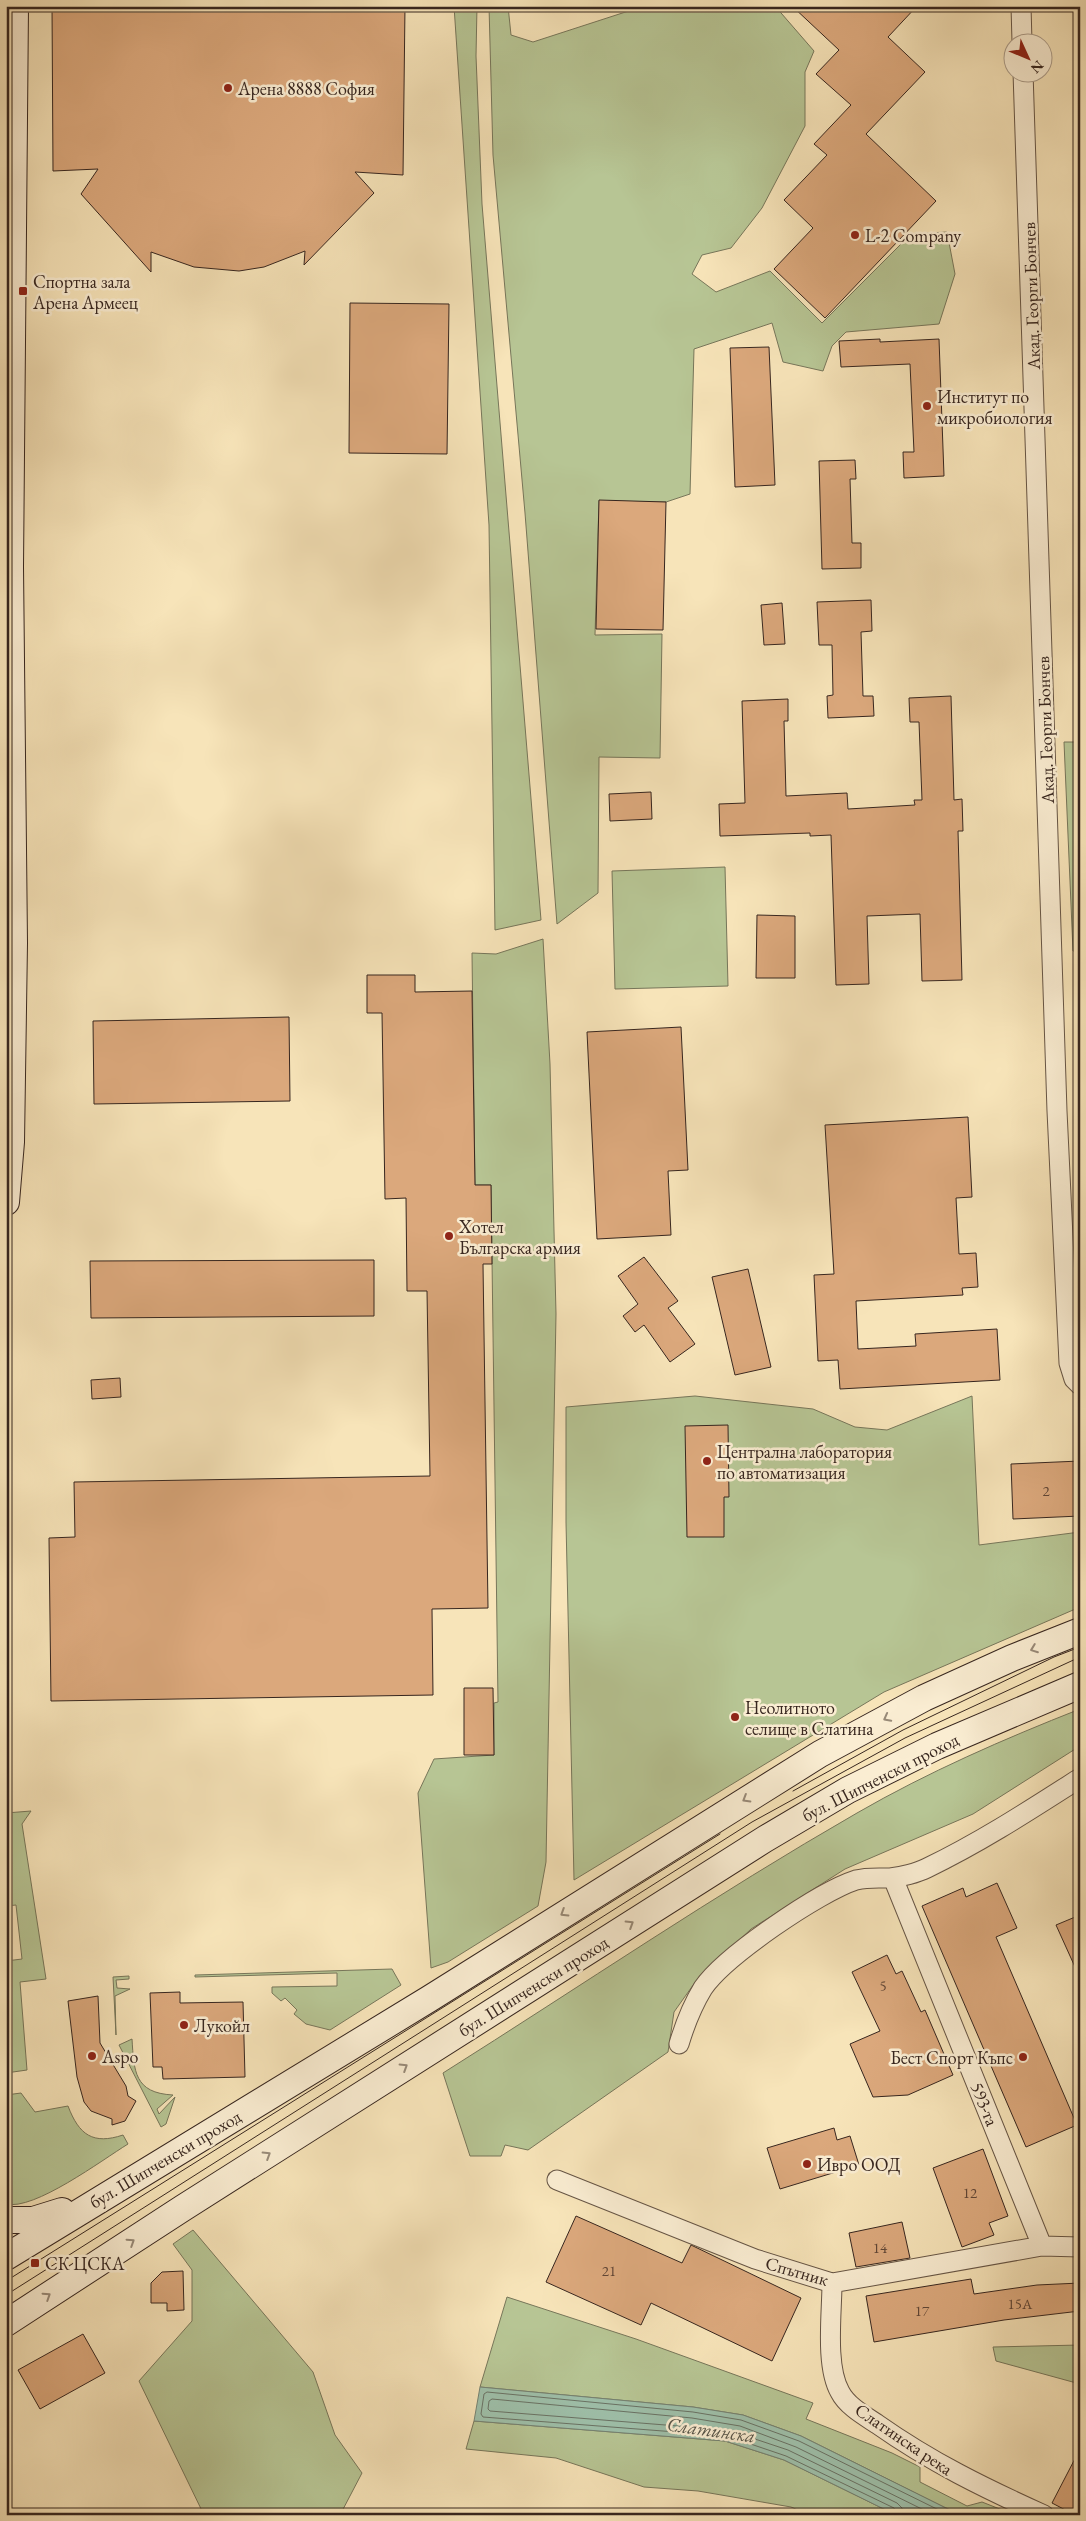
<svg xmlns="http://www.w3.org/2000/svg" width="1086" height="2521" viewBox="0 0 1086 2521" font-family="'EB Garamond',serif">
  <rect width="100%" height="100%" fill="#f7e4b9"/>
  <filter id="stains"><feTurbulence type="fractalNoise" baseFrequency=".004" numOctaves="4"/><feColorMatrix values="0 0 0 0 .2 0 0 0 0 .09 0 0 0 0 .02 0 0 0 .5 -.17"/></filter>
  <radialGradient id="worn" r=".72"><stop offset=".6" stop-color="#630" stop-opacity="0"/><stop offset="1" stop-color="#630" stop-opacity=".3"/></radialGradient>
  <!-- green -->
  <path fill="#b7c594" stroke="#77765a" d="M454,6H477L476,56L482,204L541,920L495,930L489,525Z
    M489,6H508L511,35L533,42L644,6H775L814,51L805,72V126L762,208L731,248L702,255L692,274L716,292L770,271L822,323L911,234L947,232L955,274L939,324L846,332L832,346L823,371L783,362L772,323L694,349L690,494L666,502L599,501L595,635L662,634L660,758L599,757L598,893L557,924L525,513L493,155Z
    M1064,742H1080V951H1073Z
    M725,867L728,986L615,989L612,871Z
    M543,939L550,1064L556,1314L546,1862L538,1906L448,1962L431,1968L418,1793L434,1759L494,1755V1703L498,1702L491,1185H475L472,953L496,954Z
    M695,1396L813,1409L855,1427L887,1430L972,1396L979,1545L1080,1532V1607L884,1692L574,1880L566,1522V1407Z
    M1080,1709V1746L973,1814L845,1869L751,1929L696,1981L674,2012L668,2052L528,2150L505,2145L501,2156H470L443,2073C581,1986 716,1894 857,1813C928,1772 1004,1739 1080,1709Z
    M31,1811L22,1824L46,1979L20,1982L27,2070L6,2073V1961L22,1959L16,1905L6,1906V1813Z
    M392,1969L401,1985L330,2030L306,2024L294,2014L297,2010L285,1998L281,2001L272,1993V1987L337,1986V1973L195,1977V1975Z
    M129,1976V1979L116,1980L117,1988L130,1989L115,1996L116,2035L113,1977Z
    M132,2039C134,2071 134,2093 173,2095L157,2109L159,2114L175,2097L166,2124L161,2127L119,2045Z
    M21,2093L35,2112L68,2106C79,2135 93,2145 123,2135L128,2144C102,2160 34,2211 6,2204V2095Z
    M193,2230L313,2372L335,2435L362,2473L340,2515H204L139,2381L192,2321V2270L173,2244Z
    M507,2297L636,2339L813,2403L806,2419L892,2453L920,2467V2482L967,2506L982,2502L1015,2515H960L801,2436L743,2415L693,2407L480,2387Z
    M1080,2345V2384L996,2361L993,2347Z
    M474,2421L725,2441L784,2460L896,2515H809L791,2507L698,2491L644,2487L556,2458L466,2449Z"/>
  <!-- water -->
  <path fill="#9ebfa9" stroke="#758272" d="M480,2387L693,2407L743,2415L801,2436L960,2515H896L784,2460L725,2441L474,2421Z"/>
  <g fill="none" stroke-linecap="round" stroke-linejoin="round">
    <!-- shore -->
    <path stroke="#6a7264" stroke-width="1" d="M897,2515L894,2508L786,2456L727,2436L483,2417L481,2414L484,2394L487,2392L693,2412L741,2420L799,2441L949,2515
      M903,2515L902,2508L897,2503L788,2450L728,2430L490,2411L488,2409L489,2401L492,2399L692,2418L740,2426L796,2447L934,2515"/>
  </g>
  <!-- building -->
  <path fill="#dba87c" stroke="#37261f" d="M52,6H405L403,175L355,172L374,193L304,265L305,251L264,267L239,271L194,267L151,252V272L81,194L98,169L53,171Z
    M792,6H917L888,37L925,72L866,134L936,201L825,318L774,269L813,228L784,200L827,155L814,144L851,105L816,74L839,50Z
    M350,303L449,304L447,454L349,453Z
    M880,339V342L939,339L944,476L904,478L903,452H914L910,364L841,367L839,341Z
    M769,347L775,485L735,487L730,348Z
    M855,460L856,479H850L852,543H861V568L822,569L819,461Z
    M599,500L666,502L663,630L596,629Z
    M871,600L872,631L861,632L863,696H873L874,716L828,718L827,696L833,695L832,645H819L817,602Z
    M782,603L785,644L764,645L761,605Z
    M951,696L954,800L962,799L963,831H958L962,980L922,981L920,914L867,916L869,984L836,985L831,835L810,836V833L720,836L719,804L745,803L742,701L788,699V721H784L786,796L847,793L848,809L915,805L914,800H922L919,722H910L909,698Z
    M651,792L652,819L610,821L609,794Z
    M757,915L795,916V978H756Z
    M367,975H415V992L472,991L475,1185H491L492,1264H483L488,1608L432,1609L433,1695L51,1701L49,1538L75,1537L74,1482L430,1476L427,1291H407L406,1198L385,1199L382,1013H367Z
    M289,1017L290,1101L94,1104L93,1021Z
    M681,1027L688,1170L668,1171L671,1235L597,1239L587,1032Z
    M968,1117L972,1197L956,1198L959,1254L976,1253L978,1287L962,1288L963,1295L856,1301L858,1349L916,1346L915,1334L997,1329L1000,1380L840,1389L838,1360L818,1361L814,1275L834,1274L825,1125Z
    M644,1257L678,1301L668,1308L695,1344L670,1362L644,1325L635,1332L623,1316L638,1304L618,1276Z
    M374,1260V1316L91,1318L90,1261Z
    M748,1269L771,1367L735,1375L712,1277Z
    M120,1378L121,1397L92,1399L91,1380Z
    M728,1425L729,1497H724V1537H687L685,1426Z
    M1080,1461V1516L1013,1519L1011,1464Z
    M464,1688H493L494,1755H464Z
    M997,1883L1017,1928L996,1937L1077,2125L1026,2147L922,1906L963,1888L966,1897Z
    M1080,1915V1978L1056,1925Z
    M887,1955L896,1974L902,1971L921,2012L925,2010L953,2075L908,2095L873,2097L850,2044L880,2031L852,1972Z
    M180,1992V2003L243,2002L245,2077L163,2079L162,2067H153L150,1993Z
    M98,1996L100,2043L126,2086L128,2096L136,2101L125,2121L112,2125V2119L91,2111L84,2102L77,2077L68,2001Z
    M834,2128L837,2140L850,2136L859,2165L780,2189L767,2148Z
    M983,2149L1008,2216L989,2223L994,2235L962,2247L933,2168Z
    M576,2216L682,2263L691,2245L801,2298L772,2361L651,2303L641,2325L546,2282Z
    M902,2222L910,2258L856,2267L849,2233Z
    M183,2271L184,2310L167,2311V2303H151V2283L162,2272Z
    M971,2279L974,2294L1037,2285L1080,2283V2311L1004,2320L874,2342L866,2296Z
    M83,2334L105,2373L40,2409L18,2370Z
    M1080,2449V2515H1075L1052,2503Z"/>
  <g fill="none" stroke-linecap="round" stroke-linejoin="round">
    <defs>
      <path id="street" d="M1021,6L1022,42
        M1023,72L1057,1111L1069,1363L1074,1379L1080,1385
        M893,1878L1042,2246
        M679,2044C685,2024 692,2006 703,1988C725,1956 819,1892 856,1880C867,1877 879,1878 890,1878C901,1877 917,1873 927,1868C981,1842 1030,1810 1080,1778
        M557,2180L755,2259L832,2283L1042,2246L1080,2247
        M832,2283C832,2313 825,2366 840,2392C847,2406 865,2416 877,2424C931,2462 984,2488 1044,2515"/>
      <path id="secondary" d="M6,1202L11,1142L14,943L10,567L15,6
        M6,2220H33L62,2211
        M6,2257L429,1999L820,1754L924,1698L1012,1658L1080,1631
        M6,2323L183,2208L765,1839L848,1790L937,1746L1080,1685"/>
    </defs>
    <!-- street casing -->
    <use href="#street" stroke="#675646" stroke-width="21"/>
    <!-- secondary casing -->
    <use href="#secondary" stroke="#37261f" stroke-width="28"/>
    <!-- street -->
    <use href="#street" stroke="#faedd2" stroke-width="19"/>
    <!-- secondary -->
    <use href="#secondary" stroke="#faedd2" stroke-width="26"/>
    <!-- tram -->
    <path stroke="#37261f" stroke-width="1" d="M793,1791L903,1730L1054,1657L1080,1647
      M6,2281L720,1834
      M6,2295L752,1822L905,1738L1080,1657"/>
  </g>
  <!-- one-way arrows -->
  <defs><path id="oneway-chevron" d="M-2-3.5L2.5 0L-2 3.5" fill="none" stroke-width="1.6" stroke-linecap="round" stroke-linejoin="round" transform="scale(1.25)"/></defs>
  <g stroke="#988a78">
    <use href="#oneway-chevron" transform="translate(1034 1649) rotate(159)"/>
    <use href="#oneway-chevron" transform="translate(887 1718) rotate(152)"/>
    <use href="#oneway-chevron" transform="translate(746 1799) rotate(149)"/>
    <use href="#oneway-chevron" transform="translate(564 1913) rotate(148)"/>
    <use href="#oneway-chevron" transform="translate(630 1924) rotate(-32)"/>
    <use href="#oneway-chevron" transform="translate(404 2067) rotate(-32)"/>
    <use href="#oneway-chevron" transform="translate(267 2155) rotate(-32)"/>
    <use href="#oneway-chevron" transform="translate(131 2242) rotate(-33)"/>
    <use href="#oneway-chevron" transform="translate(47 2296) rotate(-33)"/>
  </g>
  <!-- markers -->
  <g fill="#8f2418" stroke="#faedd2" stroke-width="2">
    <circle cx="228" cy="88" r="5"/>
    <circle cx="855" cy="235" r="5"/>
    <rect x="18" y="286" width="10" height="10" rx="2.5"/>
    <circle cx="927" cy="406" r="5"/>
    <circle cx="449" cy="1236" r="5"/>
    <circle cx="707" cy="1461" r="5"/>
    <circle cx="735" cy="1717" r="5"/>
    <circle cx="184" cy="2025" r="5"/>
    <circle cx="92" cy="2056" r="5"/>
    <circle cx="1023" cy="2057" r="5"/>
    <circle cx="807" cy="2164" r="5"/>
    <rect x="30" y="2258" width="10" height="10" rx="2.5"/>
  </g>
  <g text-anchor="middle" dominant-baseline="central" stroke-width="5" stroke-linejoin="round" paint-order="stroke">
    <!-- number labels -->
    <g font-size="15" fill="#604636">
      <text x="1046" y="1490">2</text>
      <text x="883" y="1985">5</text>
      <text x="970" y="2192">12</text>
      <text x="880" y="2247">14</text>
      <text x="609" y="2270">21</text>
      <text x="1020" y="2303">15А</text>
      <text x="922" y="2310">17</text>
    </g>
    <!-- poi labels -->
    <g font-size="18" fill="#37261f" stroke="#faedd2" text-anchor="start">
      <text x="238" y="88">Арена 8888 София</text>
      <text x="865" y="235">L-2 Company</text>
      <text x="33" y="281">Спортна зала<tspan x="33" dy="21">Арена Армеец</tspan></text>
      <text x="937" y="396">Институт по<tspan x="937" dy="21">микробиология</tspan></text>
      <text x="459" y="1226">Хотел<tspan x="459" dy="21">Българска армия</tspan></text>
      <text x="717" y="1451">Централна лаборатория<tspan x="717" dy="21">по автоматизация</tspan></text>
      <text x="745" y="1707">Неолитното<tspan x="745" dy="21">селище в Слатина</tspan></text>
      <text x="194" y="2025">Лукойл</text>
      <text x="102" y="2056">Aspo</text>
      <text x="1013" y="2057" text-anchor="end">Бест Спорт Къпс</text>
      <text x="817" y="2164">Ивро ООД</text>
      <text x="45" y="2263">СК ЦСКА</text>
    </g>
    <!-- street labels -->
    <g font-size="18" fill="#37261f" stroke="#faedd2">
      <text transform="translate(1031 296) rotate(-92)">Акад. Георги Бончев</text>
      <text transform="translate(1045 730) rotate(-92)">Акад. Георги Бончев</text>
      <text transform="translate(880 1777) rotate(-27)">бул. Шипченски проход</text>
      <text transform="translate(533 1986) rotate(-32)">бул. Шипченски проход</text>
      <text transform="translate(985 2104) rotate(68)">593-та</text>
      <text transform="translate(165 2159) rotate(-31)">бул. Шипченски проход</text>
      <text transform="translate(797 2271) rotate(16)">Спътник</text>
      <text transform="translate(904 2439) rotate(34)">Слатинска река</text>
    </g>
    <!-- water labels -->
    <g font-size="19" font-style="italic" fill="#565448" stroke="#faedd2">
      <text transform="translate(711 2430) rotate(8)">Слатинска</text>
    </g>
  </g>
  <!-- margin -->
  <rect width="1086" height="2521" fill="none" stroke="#f7e4b9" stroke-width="25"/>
  <rect x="8" y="8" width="1071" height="2506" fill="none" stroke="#37261f" stroke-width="2.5"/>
  <rect x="12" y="12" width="1061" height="2496" fill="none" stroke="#37261f"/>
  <!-- north arrow -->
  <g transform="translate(1028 58) rotate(134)"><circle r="24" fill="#faedd2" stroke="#ac9d8a"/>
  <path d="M0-4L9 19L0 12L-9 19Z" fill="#8f2418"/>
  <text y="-8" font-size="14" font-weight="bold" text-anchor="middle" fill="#37261f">N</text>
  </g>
  <rect width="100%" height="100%" filter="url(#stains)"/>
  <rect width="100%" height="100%" fill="url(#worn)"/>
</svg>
